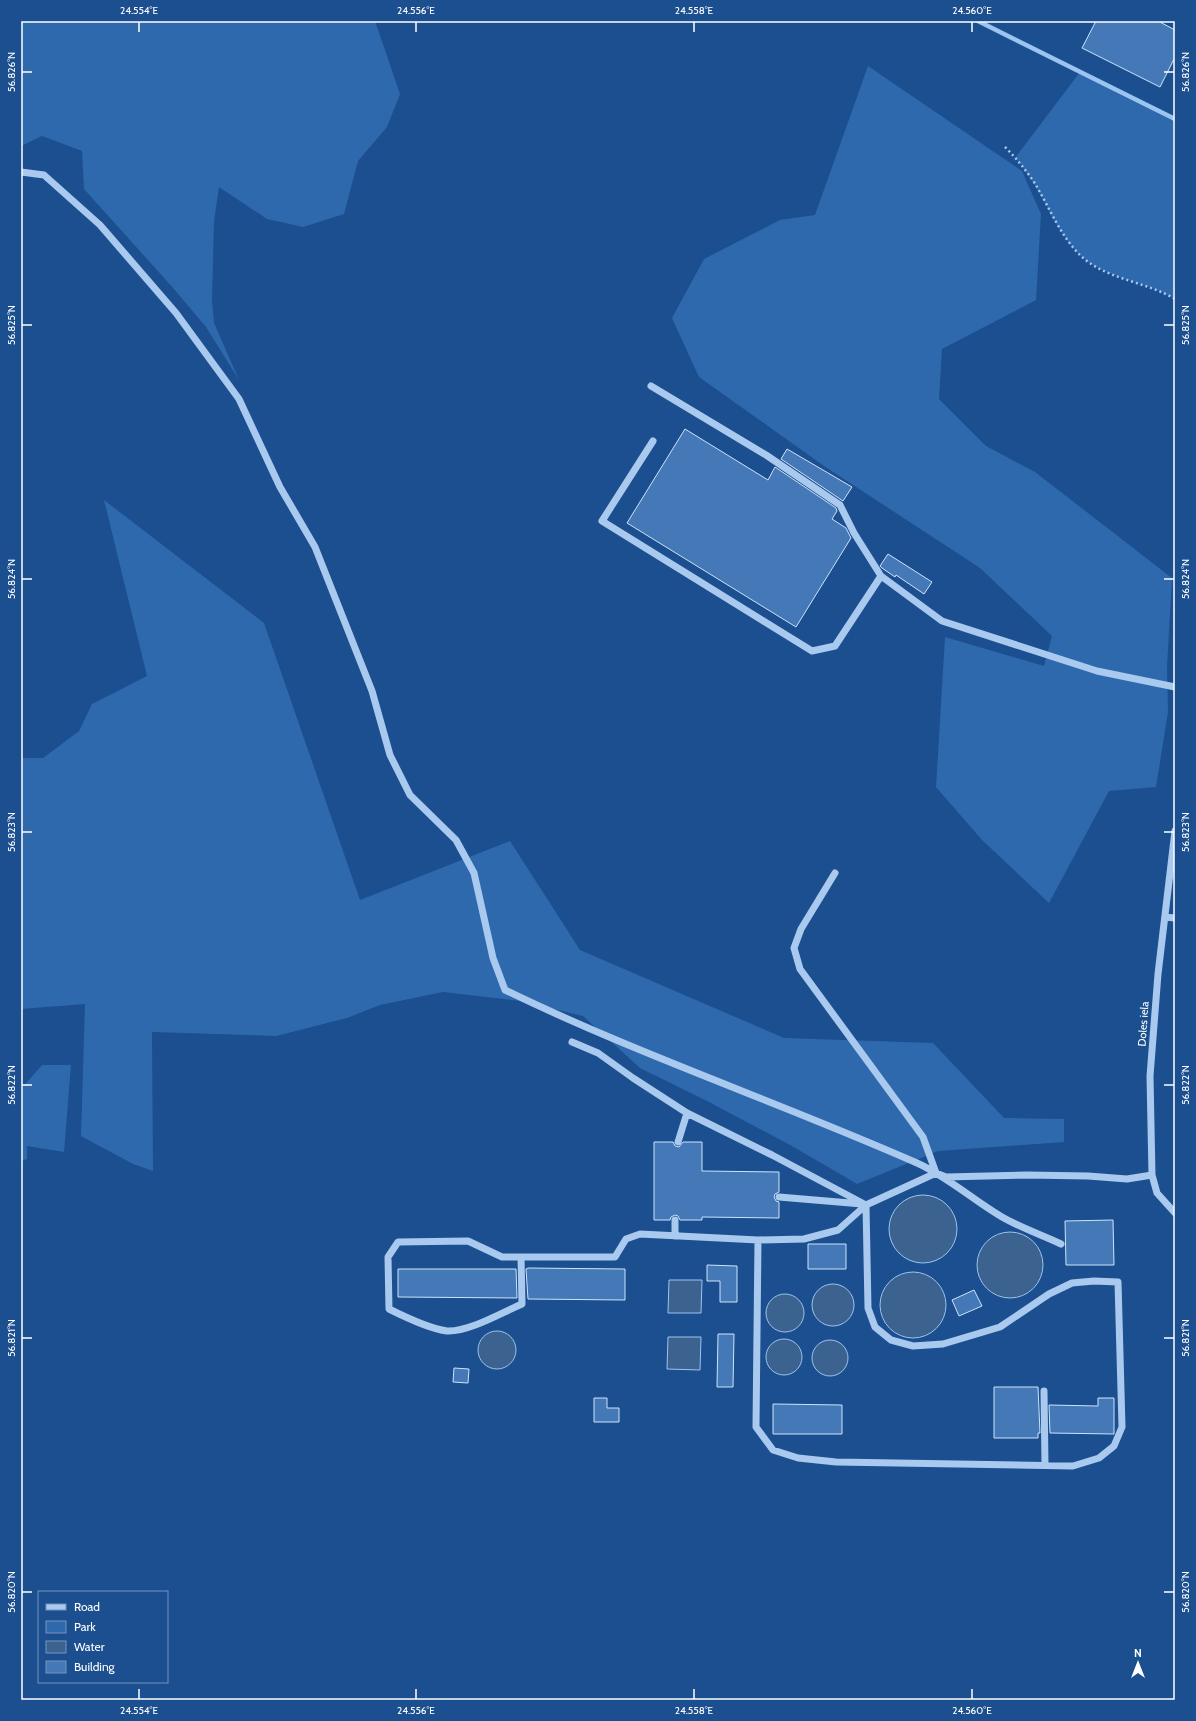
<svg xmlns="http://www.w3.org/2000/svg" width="1196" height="1721" viewBox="0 0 1196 1721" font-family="Cabin,sans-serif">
  <rect width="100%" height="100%" fill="#1b4f8f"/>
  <!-- green -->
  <path fill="#2e69ad" d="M21,21H375L400,94L387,127L358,161L344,214L303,227L267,219L219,187L214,221L212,300L214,323L239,380L206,327L174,289L84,189L82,151L42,136L21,146Z
    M868,66L1022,171L1041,214L1036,300L942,349L939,399L986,446L1035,472L1172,578L1167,667L1168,712L1156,787L1109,791L1049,903L982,840L936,787L945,637L1044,666L1052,636L980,568L824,466L699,377L672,318L704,259L780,220L815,215Z
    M1080,72L1175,119V299C1148,282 1104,278 1081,256C1052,229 1042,187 1015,158Z
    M104,500L264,623L360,900L510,841L580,950L784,1038L933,1043L1004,1118L1064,1119V1142L938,1151L857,1184L792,1146L709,1102L640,1068L583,1016L520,1001L443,992L380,1005L347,1018L276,1036L152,1032L153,1171L133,1164L81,1136L85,1004L21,1009V758H43L79,731L92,704L147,676Z
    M42,1065H71L64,1152L27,1146V1159L21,1161V1089Z"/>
  <!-- water -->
  <path fill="#3c6290" stroke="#9cc4f0" d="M889 1229a34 34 0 1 1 68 0a34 34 0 1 1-68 0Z
    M977 1265a33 33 0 1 1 66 0a33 33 0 1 1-66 0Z
    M880 1305a33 33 0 1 1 66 0a33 33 0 1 1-66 0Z
    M669,1280H702L701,1313H668Z
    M812 1305a21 21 0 1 1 42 0a21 21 0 1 1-42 0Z
    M766 1313a19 19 0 1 1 38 0a19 19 0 1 1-38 0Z
    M478 1350a19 19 0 1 1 38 0a19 19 0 1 1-38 0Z
    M668,1337H701L700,1370L667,1369Z
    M766 1357a18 18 0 1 1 36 0a18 18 0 1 1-36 0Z
    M812 1358a18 18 0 1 1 36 0a18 18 0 1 1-36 0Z"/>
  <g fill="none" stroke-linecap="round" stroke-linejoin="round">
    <!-- stream -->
    <path stroke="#9cc4f0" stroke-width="4.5" d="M978,21L1175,119"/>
  </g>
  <!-- building -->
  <path fill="#4478b7" stroke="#cfe3fa" d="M1096,21H1158L1175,30V57L1160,87L1082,48Z
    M685,429L768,480L775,467L836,508L837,511L832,519L846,528L851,538L796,627L627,523Z
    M787,449L852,487L843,501L781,459Z
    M888,554L932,582L924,594L896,575L895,577L882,568L880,566Z
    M654,1142H673L675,1146L679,1147L683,1142H702V1171L779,1172V1192L775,1194L774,1197L776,1201L779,1202V1218L702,1217V1220H680L678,1216L675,1215L671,1217L670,1220H654Z
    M1113,1220L1114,1265H1066L1065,1221Z
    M808,1244H846V1269H808Z
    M707,1265L737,1266V1302H720V1281H707Z
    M528,1268L625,1269V1300L528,1299L526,1269Z
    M398,1269H516L517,1298L398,1297Z
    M974,1290L982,1306L959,1316L952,1300Z
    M718,1334H734L733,1387H717Z
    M454,1368L469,1369L468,1383L453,1382Z
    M994,1387H1038L1040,1433H1038V1438H994Z
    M594,1398H607V1408H619V1422H594Z
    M1098,1398H1114V1434L1050,1433L1049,1405L1098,1406Z
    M773,1404L842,1405V1434H773Z"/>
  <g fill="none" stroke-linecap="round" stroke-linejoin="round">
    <!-- path -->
    <path stroke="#a9c9ee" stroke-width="2.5" stroke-dasharray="2 3" stroke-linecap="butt" d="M1005,147C1016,158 1025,169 1034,182C1049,206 1060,236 1081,256C1105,279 1147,282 1175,299"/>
    <!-- minor -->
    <path stroke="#a9c9ee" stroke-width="7" d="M21,172L44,175L100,225L176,313L239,399L280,487L315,547L372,691L390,755L410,795L456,840L474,873L493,958L505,990C639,1055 781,1103 917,1163C948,1177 973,1200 1002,1217C1021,1228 1042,1235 1061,1244
      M651,386L766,455L840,505L854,533L881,576L942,621L1097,671L1175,687
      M653,441L602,521L812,651L835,646L881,576
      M1175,831L1158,974L1150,1076L1152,1175L1157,1193L1175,1213
      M835,873L801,929L794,948L800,969L923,1137L936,1173
      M1165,917L1175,918
      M572,1042L598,1053L633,1078L687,1113L772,1155L866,1205
      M678,1142L687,1113
      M779,1197L862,1204
      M866,1205L868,1308L875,1327L891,1340L913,1346L943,1344L1000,1327L1049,1294L1072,1283L1094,1281L1118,1282L1122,1427L1114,1446L1099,1458L1073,1466L836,1462L798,1458L773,1450L756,1427L758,1240L804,1239L838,1230L866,1205L936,1173L946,1177L1027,1175L1088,1176L1127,1179L1152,1175
      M675,1220V1236
      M521,1257L522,1304C501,1313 469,1332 447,1331C431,1329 403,1316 389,1309L388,1257L398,1242L468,1241L502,1257H615L626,1239L640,1234L758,1240
      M1044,1391L1045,1465"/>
  </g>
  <!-- ticks -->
  <path fill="none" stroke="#fff" stroke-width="1.5" d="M139,22V32M416,22V32M694,22V32M972,22V32M22,72H32M1164,72H1174M22,325H32M1164,325H1174M22,579H32M1164,579H1174M22,832H32M1164,832H1174M22,1085H32M1164,1085H1174M22,1338H32M1164,1338H1174M22,1592H32M1164,1592H1174M139,1689V1699M416,1689V1699M694,1689V1699M972,1689V1699"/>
  <g text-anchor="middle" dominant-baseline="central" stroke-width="3" stroke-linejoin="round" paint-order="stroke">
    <!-- street labels -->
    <g font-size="11" fill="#fff" stroke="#1b4f8f">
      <text transform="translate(1143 1024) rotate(-86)">Doles iela</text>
    </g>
  </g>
  <!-- border -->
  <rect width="1196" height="1721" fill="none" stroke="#1b4f8f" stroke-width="44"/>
  <!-- legend -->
  <rect x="38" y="1591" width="130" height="92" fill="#1b4f8f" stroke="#7695bc"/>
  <rect x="46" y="1604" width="20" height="6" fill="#a9c9ee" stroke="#7695bc"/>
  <text x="74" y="1611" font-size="12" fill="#ffffff">Road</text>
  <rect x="46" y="1621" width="20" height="12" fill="#2e69ad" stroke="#7695bc"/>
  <text x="74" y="1631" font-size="12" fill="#ffffff">Park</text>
  <rect x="46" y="1641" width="20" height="12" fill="#3c6290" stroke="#7695bc"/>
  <text x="74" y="1651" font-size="12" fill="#ffffff">Water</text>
  <rect x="46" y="1661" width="20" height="12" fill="#4478b7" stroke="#7695bc"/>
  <text x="74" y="1671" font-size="12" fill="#ffffff">Building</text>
  <!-- north arrow -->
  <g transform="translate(1138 1663)" stroke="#1b4f8f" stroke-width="3" paint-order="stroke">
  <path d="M0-3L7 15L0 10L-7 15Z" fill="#ffffff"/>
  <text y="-6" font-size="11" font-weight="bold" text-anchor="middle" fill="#ffffff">N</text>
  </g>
  <rect x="22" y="22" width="1152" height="1677" fill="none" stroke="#fff" stroke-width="1.5"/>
  <g font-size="10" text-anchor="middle" fill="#fff">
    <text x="139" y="14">24.554°E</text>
    <text x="416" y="14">24.556°E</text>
    <text x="694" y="14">24.558°E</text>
    <text x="972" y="14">24.560°E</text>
    <text transform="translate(11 72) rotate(-90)" y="4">56.826°N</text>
    <text transform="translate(1185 72) rotate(-90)" y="4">56.826°N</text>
    <text transform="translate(11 325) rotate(-90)" y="4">56.825°N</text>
    <text transform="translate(1185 325) rotate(-90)" y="4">56.825°N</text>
    <text transform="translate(11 579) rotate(-90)" y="4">56.824°N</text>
    <text transform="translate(1185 579) rotate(-90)" y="4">56.824°N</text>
    <text transform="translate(11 832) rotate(-90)" y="4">56.823°N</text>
    <text transform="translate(1185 832) rotate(-90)" y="4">56.823°N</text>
    <text transform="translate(11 1085) rotate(-90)" y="4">56.822°N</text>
    <text transform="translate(1185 1085) rotate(-90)" y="4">56.822°N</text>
    <text transform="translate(11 1338) rotate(-90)" y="4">56.821°N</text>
    <text transform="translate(1185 1338) rotate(-90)" y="4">56.821°N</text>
    <text transform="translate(11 1592) rotate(-90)" y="4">56.820°N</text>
    <text transform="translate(1185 1592) rotate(-90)" y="4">56.820°N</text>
    <text x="139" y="1714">24.554°E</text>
    <text x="416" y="1714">24.556°E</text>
    <text x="694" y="1714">24.558°E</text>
    <text x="972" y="1714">24.560°E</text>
  </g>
</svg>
